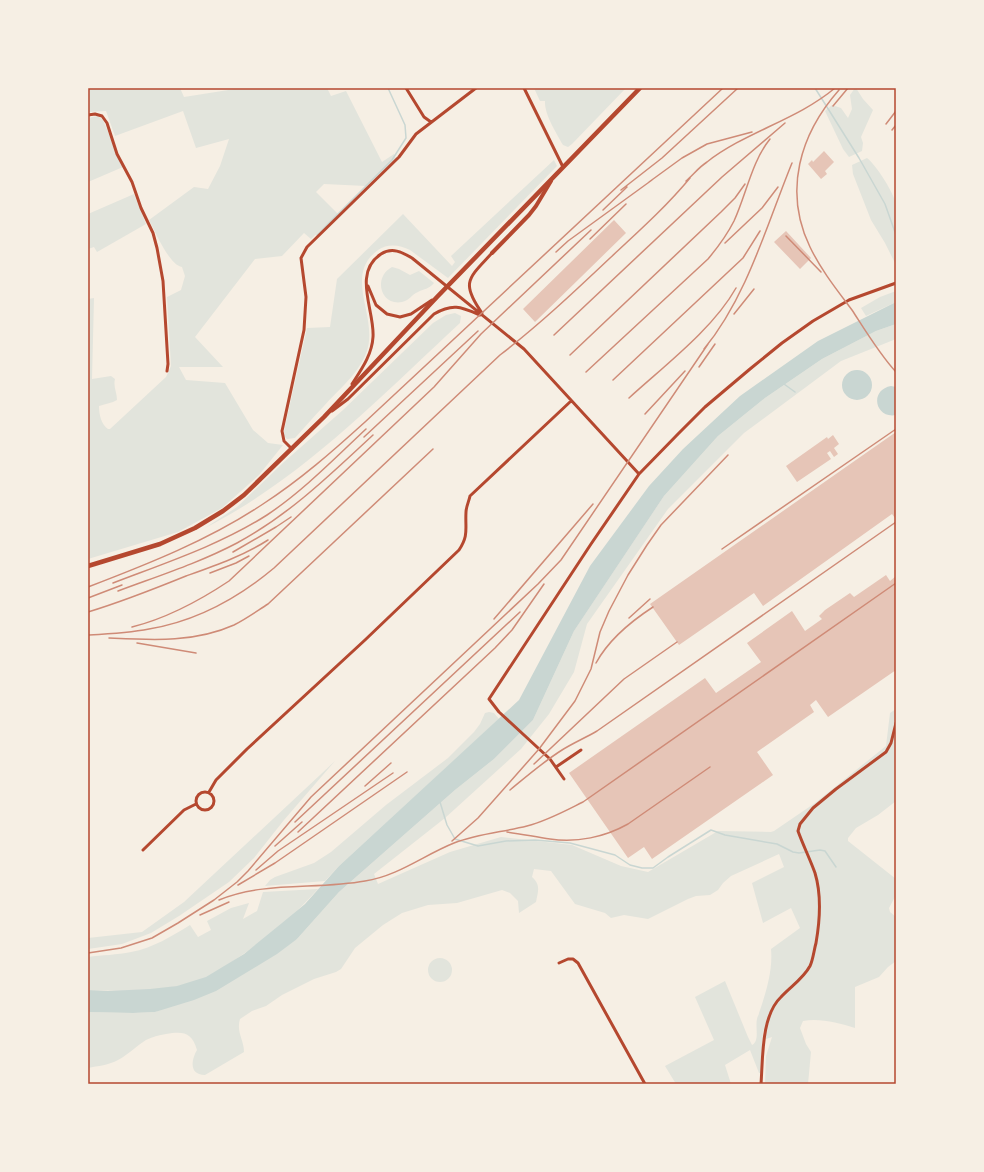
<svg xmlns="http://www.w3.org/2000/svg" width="984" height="1172" viewBox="0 0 984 1172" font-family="'IBM Plex Sans',sans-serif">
  <rect width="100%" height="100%" fill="#f6efe4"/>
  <!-- green -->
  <path fill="#e2e4dc" d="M88,88H180L184,97L241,88H327L331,96L346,91L382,162L394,154L396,159L366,186L324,184L316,192L338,214L311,239L304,233L282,256L255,259L195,337L223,367H179L186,380L225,383L253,430L268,443L283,445L259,475L222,508L178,532L88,559V299L94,298L92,379L111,376L115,379C113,387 117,392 117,400L113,402L99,406C99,414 101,424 108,429H110L166,377L171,366L167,297L181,290L185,276L182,267C169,265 155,231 149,220L194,187L208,189L220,166L229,139L196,148L183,111L115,136L106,111L88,112Z
    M534,88H626L572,144L568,147L563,145C557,134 544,114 545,101H540Z
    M855,88H856L863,99L873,110L861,137L863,143L862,151L849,157L843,149L825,111L832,105L841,108L848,118L852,109L850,95Z
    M98,116L103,120L123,167L88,182V118Z
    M867,158C876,165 895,194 896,205C898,225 896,245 896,265L885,243L871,220L853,174L852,165Z
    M554,160L557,166L448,278L410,250C400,245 388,243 378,250C341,277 382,320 365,356C356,376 338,390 324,406C314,416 305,427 295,438L287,439L284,436V431L307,328L330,327L337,279L403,214L452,266L455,262L451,256Z
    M134,194L146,224L97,252L94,247L88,249V214Z
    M392,267L399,269L410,275L419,271L434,283C428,290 425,288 418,292C412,294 409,301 402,302C380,306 373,277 392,267Z
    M896,291V302L866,316L861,308L880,297Z
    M455,313L461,316L460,323C380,397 303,478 205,528L237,507L284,462L343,410L433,323L446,315Z
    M896,324V339L841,361L744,433L668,509L587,624L574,672L549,714L521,749L445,818L374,874L378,884L450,852L501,837L572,845L621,866L648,872L718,831L771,832L774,831L815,803L886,746L890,713L896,709V801L878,815L856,828L848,838V841L896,879V895L889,908L890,912L896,917V961L888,967L879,977L855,987V1028C839,1023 820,1018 803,1021L800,1028L806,1044L811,1052L808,1084H765L766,1056L772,1037L766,1039L763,1029L761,1073H759L750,1050L725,1065L731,1084H676L665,1066L714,1040L695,997L725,981L748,1037L752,1045C760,1041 755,1027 757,1019C757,1017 759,1015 759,1013C766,993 773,970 771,949L800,928L791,908L763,923L752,883L784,867L779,854L731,876L723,883L718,890L710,895L696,896L688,899L648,919L624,915L611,918L605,913L575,904L551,871L534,869L532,877C541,885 538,891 536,902L519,913L518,901L510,893L502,890L457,903L428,905L402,913L383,925L355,948L341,969L336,972L314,979L282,995L266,1006L252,1011L240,1019C236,1032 244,1040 244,1052L205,1075C189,1075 191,1060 197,1050C192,1032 183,1031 166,1034C159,1035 152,1037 146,1040C136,1046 128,1055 118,1060C109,1065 98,1066 88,1068V1012L133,1013L155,1012L297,939L339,892L455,790L494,759L533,720L574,631L664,496L718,436L765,398L822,359L876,331Z
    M489,712L494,713L499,719L339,866L325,881L265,886L270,880L275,877L314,863L331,852L386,805L448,758L474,732L480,724L485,713Z
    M335,761L284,820L254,858L229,882L179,916L151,933L122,944L88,949V938L142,932L184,902Z
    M318,889C292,918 260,944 227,965C220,969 213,974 206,978C172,992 124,992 88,990V957C102,955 117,955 131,952C153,948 172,936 190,925L198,937L211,930L207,921L231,908L249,903L243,919L257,911L263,892Z
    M428 970a12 12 0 1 1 24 0a12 12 0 1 1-24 0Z"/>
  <!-- water -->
  <path fill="#c9d6d2" d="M896,302V324L876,331L822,359L765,398L718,436L664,496L574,631L533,720L494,759L455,790L339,892L297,939L277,954L216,991L194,1000L155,1012L133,1013L88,1012V990L108,991L150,989L177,986L206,977L244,954L282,923L305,904L339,866L519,700L590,566L649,486L683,449L740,396L818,341Z
    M842 385a15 15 0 1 1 30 0a15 15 0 1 1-30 0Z
    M891,386L896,387V415C875,419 869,390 891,386Z"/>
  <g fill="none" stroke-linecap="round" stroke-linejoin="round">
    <!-- stream -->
    <path stroke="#c9d6d2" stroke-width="1.5" d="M815,88L859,158L885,204L896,235
      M317,235L392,160L406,138L405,125L388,88
      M784,384L795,392
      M440,802L447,825L455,839L478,846L506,841L535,840L570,843L615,855L630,865L642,868H653L668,857L711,830L725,835L777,844L793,852L799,853L820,850L825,851L836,867"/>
  </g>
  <!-- building -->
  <path fill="#e6c5b7" d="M824,151L834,162L825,171L827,174L821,179L808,164L812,160L813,162Z
    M614,220L626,233L535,322L523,309Z
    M786,231L811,258L800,269L774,242Z
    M896,432V517L895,518L892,514L763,606L754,593L679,645L650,604Z
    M833,435L839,444L834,448L838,454L834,457L830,451L827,453L831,459L797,482L786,466L827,437L828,439Z
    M886,575L890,581L896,576V670L828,717L816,700L810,705L814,712L757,752L773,775L652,859L644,847L628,858L569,773L705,678L716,693L761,662L747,643L792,611L805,631L822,619L819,616L825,610L850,593L854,597Z"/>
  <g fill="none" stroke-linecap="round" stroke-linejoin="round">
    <!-- minor -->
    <path stroke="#b5482f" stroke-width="3" d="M406,88L424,117L431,122
      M524,88L563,167
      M88,115L95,114L102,116L107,123L117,154L132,182L141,208L153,233L157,248L163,281L168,364L167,371
      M368,286L376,305L387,314L400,317L411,314L432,300
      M482,313C460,282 469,278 492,253
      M352,384C361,370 372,355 373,337C375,311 352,273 381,254C392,247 402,252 412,258L524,349L639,474
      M332,411L348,399L434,314C453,303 461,307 480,315
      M292,449L284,441L282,431L304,330L306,297L301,258L307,247L399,157L416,134L476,88
      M556,767L581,750
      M564,779L550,759L499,712L489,699L591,544L639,474L678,434L705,407L750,369L782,343L813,321L849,300L896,283
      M196 801a9 9 0 1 1 18 0a9 9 0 1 1-18 0Z
      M209,792L216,780L247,749L365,640L459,550C469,535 465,529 466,512C466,507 469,501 470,496L571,401
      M143,850L184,810L196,804
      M559,963L568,959H573L578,963L645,1084
      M761,1084C763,1058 761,1016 781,997C791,986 803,979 810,966C813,960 814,950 816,943C820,920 822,896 815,873C810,859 803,845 798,831L800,824L813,808L836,789L886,752L891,743L896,723"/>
    <!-- tertiary -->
    <path stroke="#b5482f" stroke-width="4" d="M492,253L529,215L536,206L551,181"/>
    <!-- secondary -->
    <path stroke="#b5482f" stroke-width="4.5" d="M88,566L160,544L195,528L223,511L244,495L324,417L437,297L640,88"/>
    <!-- rail -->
    <path stroke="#cf8b77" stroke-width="1.5" d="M839,90C800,134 783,191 810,247C821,270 837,290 852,310C865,330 880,355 896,372
      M833,106L848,88
      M886,124L896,111
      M892,130L896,125
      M686,181C693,175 699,167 707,162C745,132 797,120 835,88
      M649,182L682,158L707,144L752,132
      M621,190L662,158L738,88
      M603,210L627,187
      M786,236L821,272
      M590,239L626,204
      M725,243L762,208L778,187
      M556,252L568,241L652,180
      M734,314L754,289
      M554,335L722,177L785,123
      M704,349C747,297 767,224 792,163
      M570,355L721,212L735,198L745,184
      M699,367L715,344
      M586,372L708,259C718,247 727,235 734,221C746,195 752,161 770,139
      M613,380L743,258L760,231
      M629,398C664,366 713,329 736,288
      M645,414L685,371
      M364,437L478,331
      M722,549L896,429
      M233,552L276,527L291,517
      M210,573L236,563L249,556
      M113,583C165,563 220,545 267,515C303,491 334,459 366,429
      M88,587C148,564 209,540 263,504C300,480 333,451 365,422L723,88
      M118,591C158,576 199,563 237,543C289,515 330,475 373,435
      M88,598L122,585
      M88,612C121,602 154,589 186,576C214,566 243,556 268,540
      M629,618L650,599
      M494,619L593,504
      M132,627C168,618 199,601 229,581L434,387L481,334L591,230
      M88,635C108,634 129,633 149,629C197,621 237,599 274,568L500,355C539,325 574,292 610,258C638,232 666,207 690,178
      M109,638C151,640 194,643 234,625C246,619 257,611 268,604L433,449
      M137,643L196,653
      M596,663C609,639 630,622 653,607
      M534,764L624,679L677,642
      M365,786L391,763
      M510,790C527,776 543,762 562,750C573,743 585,738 597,731L896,522
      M295,822L520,612
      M298,832L495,648L512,630L544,584
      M507,832C522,834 536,837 550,839C577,843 605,837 628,824L710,767
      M452,841L478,818L539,749L575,701L591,669L600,632L609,611L628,575L647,545L661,525L728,455
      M275,846L302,822
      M256,870L278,851L393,773
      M238,885L275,863L407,772
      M219,900C265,881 316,890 365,881C398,876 424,855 454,843C477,834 503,832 527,826C547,821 565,811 583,802L896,583
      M200,915L229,902
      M88,953L121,948L152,938L178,923L214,900L237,882L248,871L311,797L538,584L561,560L708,344"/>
  </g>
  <!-- border -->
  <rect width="984" height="1172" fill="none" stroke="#f6efe4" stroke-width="178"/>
  <rect x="89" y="89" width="806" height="994" fill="none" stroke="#b5482f" stroke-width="1.5"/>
</svg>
